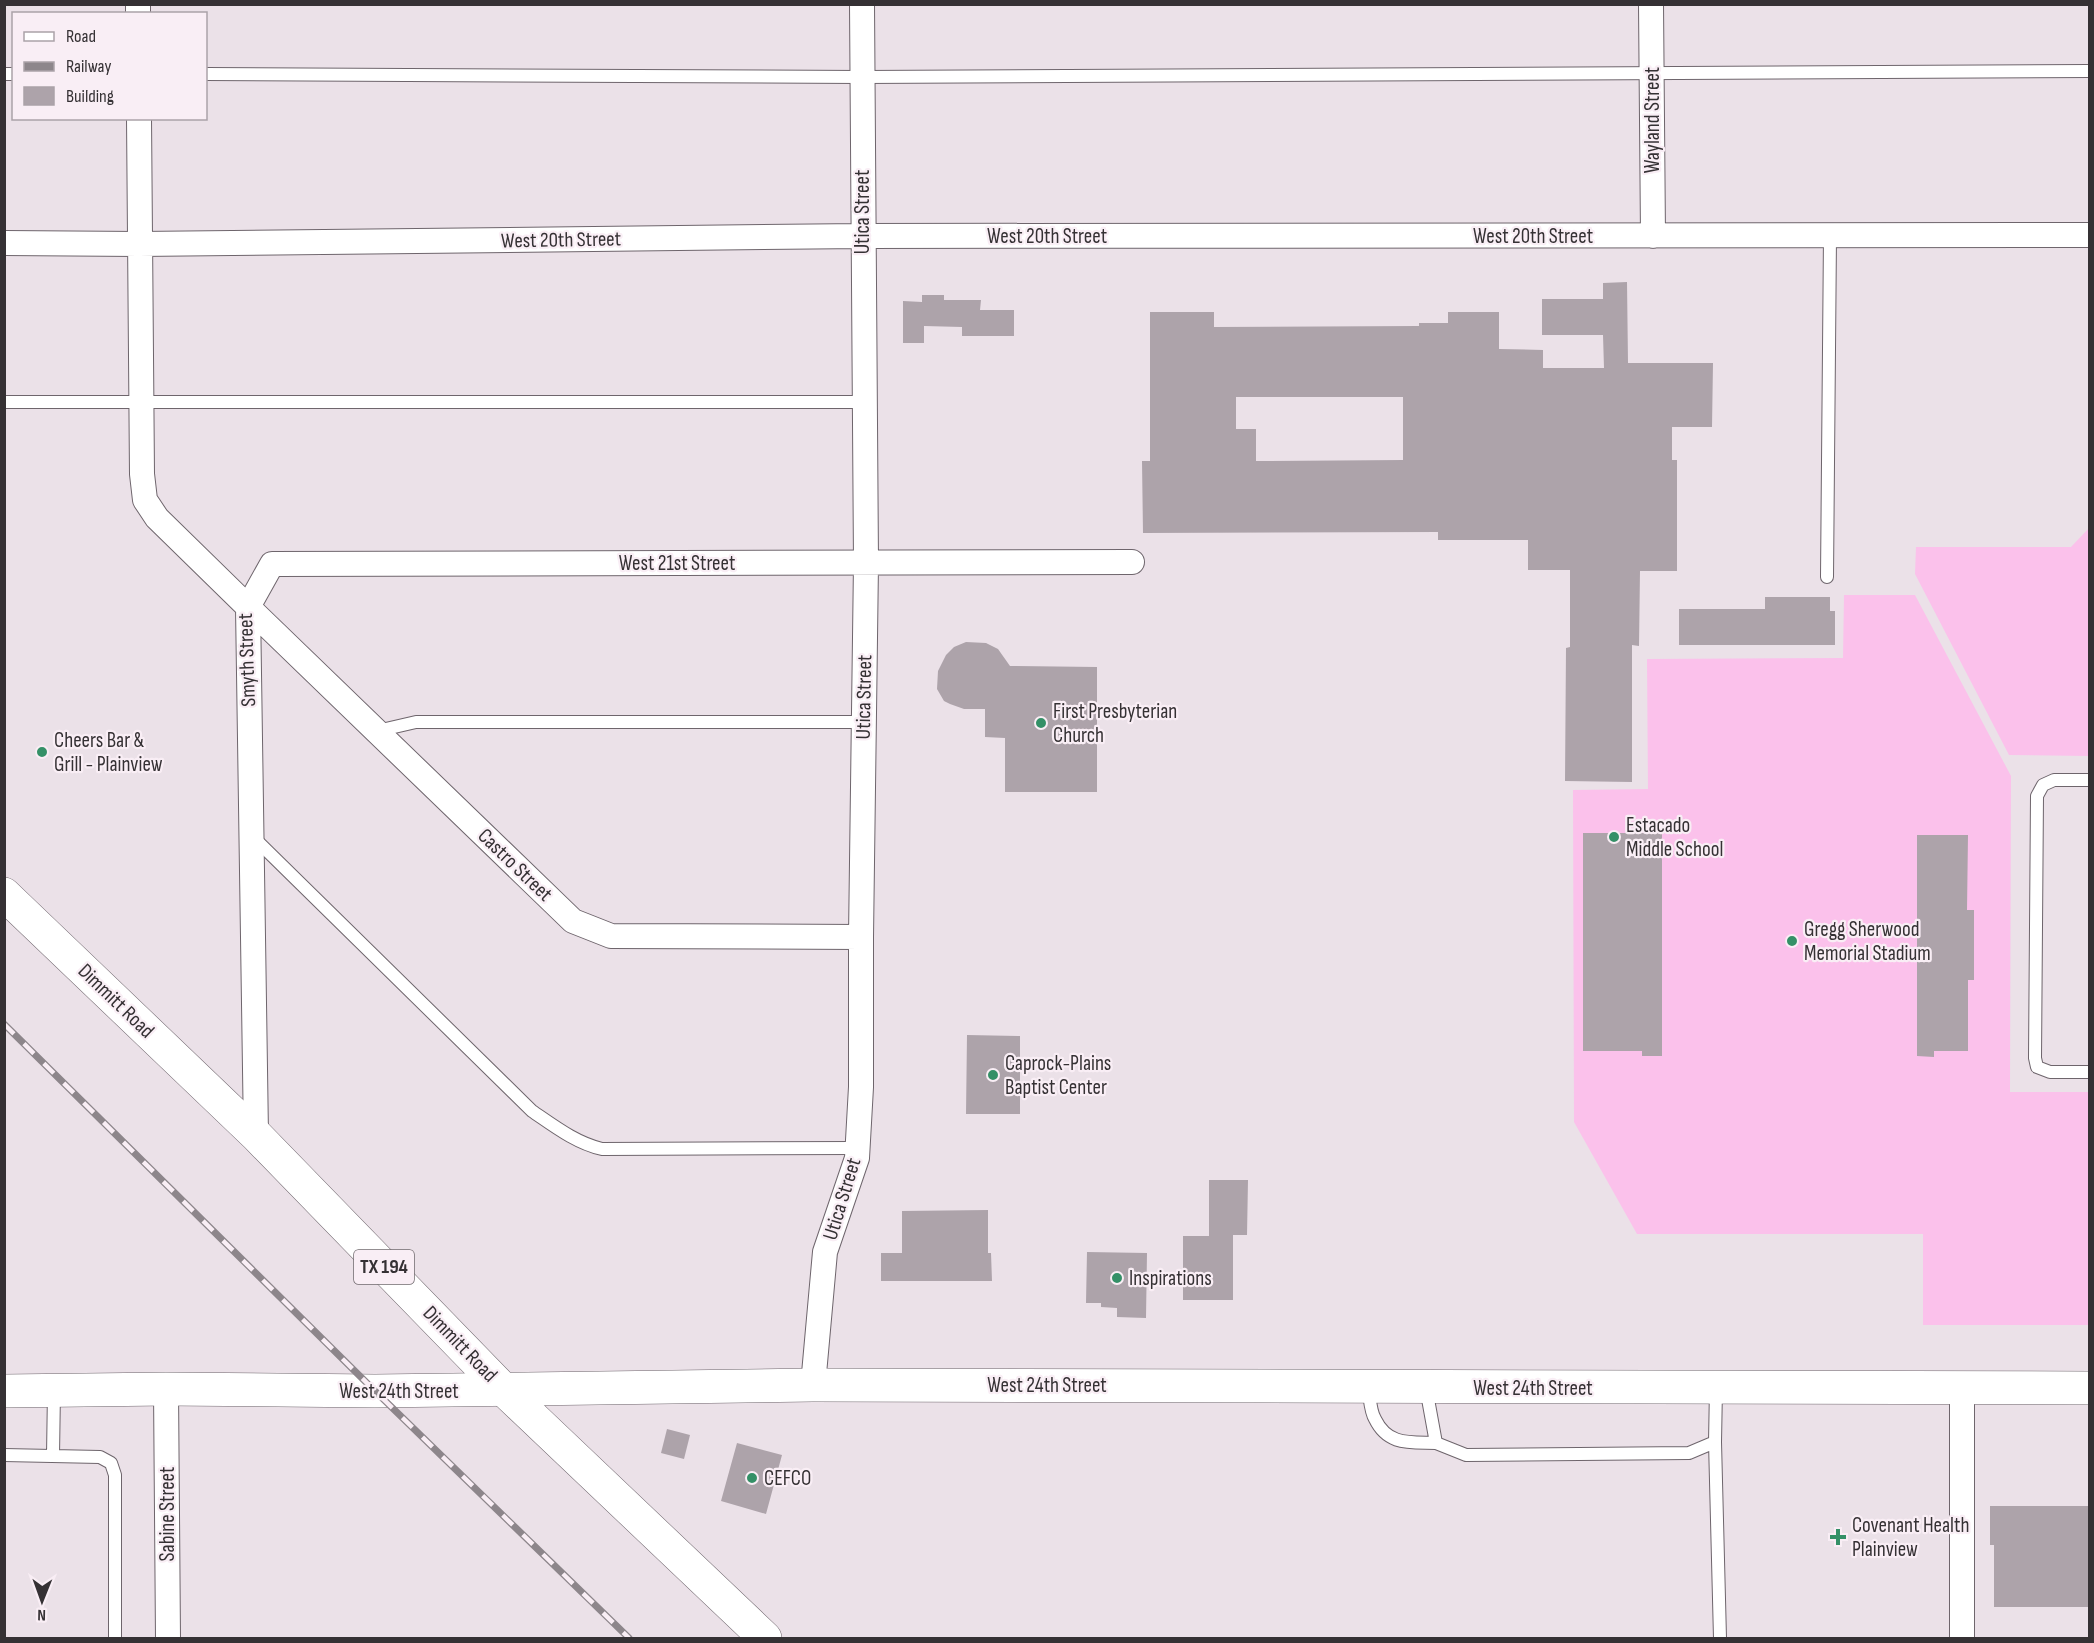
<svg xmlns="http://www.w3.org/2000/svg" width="2094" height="1643" viewBox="0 0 2094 1643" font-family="'Sofia Sans Condensed',sans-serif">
  <rect width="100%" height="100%" fill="#ebe1e8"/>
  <!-- garden -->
  <path fill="#fbc1eb" d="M2089,528V756L2009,755L1915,574L1916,547H2071Z
    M1844,595H1915L2011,776L2010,1092H2089V1325H1923V1234H1637L1574,1122L1573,790L1648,789L1647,659L1843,658Z"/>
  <!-- building -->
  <path fill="#ada3aa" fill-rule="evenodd" d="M1627,282L1628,363H1713L1712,427H1672V460H1677V571H1640L1639,646L1632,645V782L1565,781L1566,648L1570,647V570H1528V540H1438V532L1143,533L1142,461H1150V312H1214V327L1419,326V323H1448V312H1499V349L1543,350V368H1604L1603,335H1542V299H1603V283ZM1236,397H1403V460L1256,461V429H1236Z
    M922,295H944V300H981L980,310H1014V336H962V327L924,326V343H903V301L922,302Z
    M1765,597H1830V611H1835V645H1679V609H1765Z
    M966,642L986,643L998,649L1010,666L1097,667V792H1005V738L985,737V709H964L950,704L944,701L937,689L938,671L946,655L954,647Z
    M1583,833H1662V1056H1642V1051H1583Z
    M1917,835H1968L1967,910H1974V980H1968V1051H1934V1057L1917,1056Z
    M967,1035L1020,1036V1114H966Z
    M1209,1180H1248L1247,1235H1233V1300H1183V1236H1209Z
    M988,1210V1253H991L992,1281H881V1253H902V1211Z
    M1087,1252L1147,1253L1146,1318L1117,1317V1308L1101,1307V1303H1086Z
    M667,1429L690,1435L684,1459L661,1453Z
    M737,1443L782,1455L766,1514L721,1501Z
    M1990,1506H2090V1607H1994V1545H1990Z"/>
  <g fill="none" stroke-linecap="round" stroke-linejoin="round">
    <defs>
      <path id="service" d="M4,74H14
        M206,74L862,77L2090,71
        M4,402H864
        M1827,577L1830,236
        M377,731L416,722H863
        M2090,780H2054L2043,785L2037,796L2035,1058L2037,1067L2050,1072H2090
        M252,836L532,1111C554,1126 576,1143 602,1149L857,1148
        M1368,1387C1370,1397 1370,1411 1375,1419C1388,1446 1410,1442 1436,1443
        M1426,1388L1436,1443L1466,1455L1689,1453L1715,1442L1716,1388
        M1715,1442L1720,1638
        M4,1455L100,1457L111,1463L115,1475V1638
        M53,1455L54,1391"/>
      <path id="minor" d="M138,4V14
        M1651,4L1653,236
        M139,118L142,474L145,500L157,518L248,607L256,1135
        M4,243L139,244L862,236L2090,235
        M861,937L611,936L573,921L248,607L272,564L1132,562
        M813,1385L825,1252L857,1158L861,1087V937L866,563L862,4
        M166,1389L168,1638
        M1962,1638V1389"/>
      <path id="secondary" d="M4,1391L166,1389L375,1391L813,1385L2090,1388"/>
      <path id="primary" d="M4,894L256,1135L504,1390L765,1638"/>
    </defs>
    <!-- service casing -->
    <use href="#service" stroke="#6e656c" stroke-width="14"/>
    <!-- minor casing -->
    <use href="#minor" stroke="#6e656c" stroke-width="26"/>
    <!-- secondary casing -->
    <use href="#secondary" stroke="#6e656c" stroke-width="34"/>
    <!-- primary casing -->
    <use href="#primary" stroke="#6e656c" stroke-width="34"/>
    <!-- service -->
    <use href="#service" stroke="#fff" stroke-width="12"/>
    <!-- minor -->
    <use href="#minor" stroke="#fff" stroke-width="24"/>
    <!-- secondary -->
    <use href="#secondary" stroke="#fff" stroke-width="33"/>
    <!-- primary -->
    <use href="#primary" stroke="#fff" stroke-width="33"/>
    <defs>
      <path id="rail" d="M4,1024L375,1391L629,1638"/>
    </defs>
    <!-- rail casing -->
    <use href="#rail" stroke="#8d868b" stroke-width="7"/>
    <!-- rail -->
    <use href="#rail" stroke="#f9eef5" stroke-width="4.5" stroke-dasharray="14" stroke-linecap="butt"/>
  </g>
  <!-- markers -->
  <g fill="#349067" stroke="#f9eef5" stroke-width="2">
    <circle cx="1041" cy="723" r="6"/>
    <circle cx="42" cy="752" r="6"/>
    <circle cx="1614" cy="837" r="6"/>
    <circle cx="1792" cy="941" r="6"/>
    <circle cx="993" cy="1075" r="6"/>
    <circle cx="1117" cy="1278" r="6"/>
    <circle cx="752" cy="1478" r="6"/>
    <path d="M1835 1528h6v6h6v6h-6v6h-6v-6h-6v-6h6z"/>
  </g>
  <g text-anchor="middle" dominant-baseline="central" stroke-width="4.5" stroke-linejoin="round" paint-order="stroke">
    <!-- shield labels -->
    <rect fill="#f9eef5" stroke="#706a6e" stroke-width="1.5" x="354" y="1250" width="60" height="34" rx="4.5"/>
    <g font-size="20" font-weight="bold" fill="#353134">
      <text x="384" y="1267">TX 194</text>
    </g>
    <!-- street labels -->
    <g font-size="21" fill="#353134" stroke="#f9eef5">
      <text transform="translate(1652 120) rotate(-90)">Wayland Street</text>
      <text transform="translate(862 212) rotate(-90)">Utica Street</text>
      <text x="1047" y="236">West 20th Street</text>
      <text x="1533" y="236">West 20th Street</text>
      <text transform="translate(561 240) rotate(-1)">West 20th Street</text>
      <text x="677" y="563">West 21st Street</text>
      <text transform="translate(247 660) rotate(-92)">Smyth Street</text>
      <text transform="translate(864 697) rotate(-89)">Utica Street</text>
      <text transform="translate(515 865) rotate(44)">Castro Street</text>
      <text transform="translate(116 1001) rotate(44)">Dimmitt Road</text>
      <text transform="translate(842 1199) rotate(-73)">Utica Street</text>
      <text transform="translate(460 1344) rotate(46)">Dimmitt Road</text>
      <text x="1047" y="1385">West 24th Street</text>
      <text x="1533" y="1388">West 24th Street</text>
      <text x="399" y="1391">West 24th Street</text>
      <text transform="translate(167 1514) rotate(-90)">Sabine Street</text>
    </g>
    <!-- poi labels -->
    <g font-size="21" fill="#353134" stroke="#f9eef5" text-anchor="start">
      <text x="1053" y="711">First Presbyterian<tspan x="1053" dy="24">Church</tspan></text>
      <text x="54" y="740">Cheers Bar &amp;<tspan x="54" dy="24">Grill - Plainview</tspan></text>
      <text x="1626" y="825">Estacado<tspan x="1626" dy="24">Middle School</tspan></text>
      <text x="1804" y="929">Gregg Sherwood<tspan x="1804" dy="24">Memorial Stadium</tspan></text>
      <text x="1005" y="1063">Caprock-Plains<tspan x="1005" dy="24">Baptist Center</tspan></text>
      <text x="1129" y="1278">Inspirations</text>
      <text x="764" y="1478">CEFCO</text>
      <text x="1852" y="1525">Covenant Health<tspan x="1852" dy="24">Plainview</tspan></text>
    </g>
  </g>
  <!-- border -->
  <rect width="2094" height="1643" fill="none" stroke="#353134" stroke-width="12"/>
  <!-- legend -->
  <rect x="12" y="12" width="195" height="108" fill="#f9eef5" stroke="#aba2a8" stroke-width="1.5"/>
  <rect x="24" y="32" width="30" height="9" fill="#ffffff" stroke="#aba2a8" stroke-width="1.5"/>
  <text x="66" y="42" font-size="18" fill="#353134">Road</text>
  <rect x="24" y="62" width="30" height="9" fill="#8d868b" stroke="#aba2a8" stroke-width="1.5"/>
  <text x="66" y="72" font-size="18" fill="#353134">Railway</text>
  <rect x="24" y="87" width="30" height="18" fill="#ada3aa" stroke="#aba2a8" stroke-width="1.5"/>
  <text x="66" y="102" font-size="18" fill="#353134">Building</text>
  <!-- north arrow -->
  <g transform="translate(42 1601) rotate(181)" stroke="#f9eef5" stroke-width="4.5" paint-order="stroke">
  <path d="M0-4.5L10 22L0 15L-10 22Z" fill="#353134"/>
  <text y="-9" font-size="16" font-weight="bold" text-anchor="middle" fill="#353134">N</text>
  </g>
</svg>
